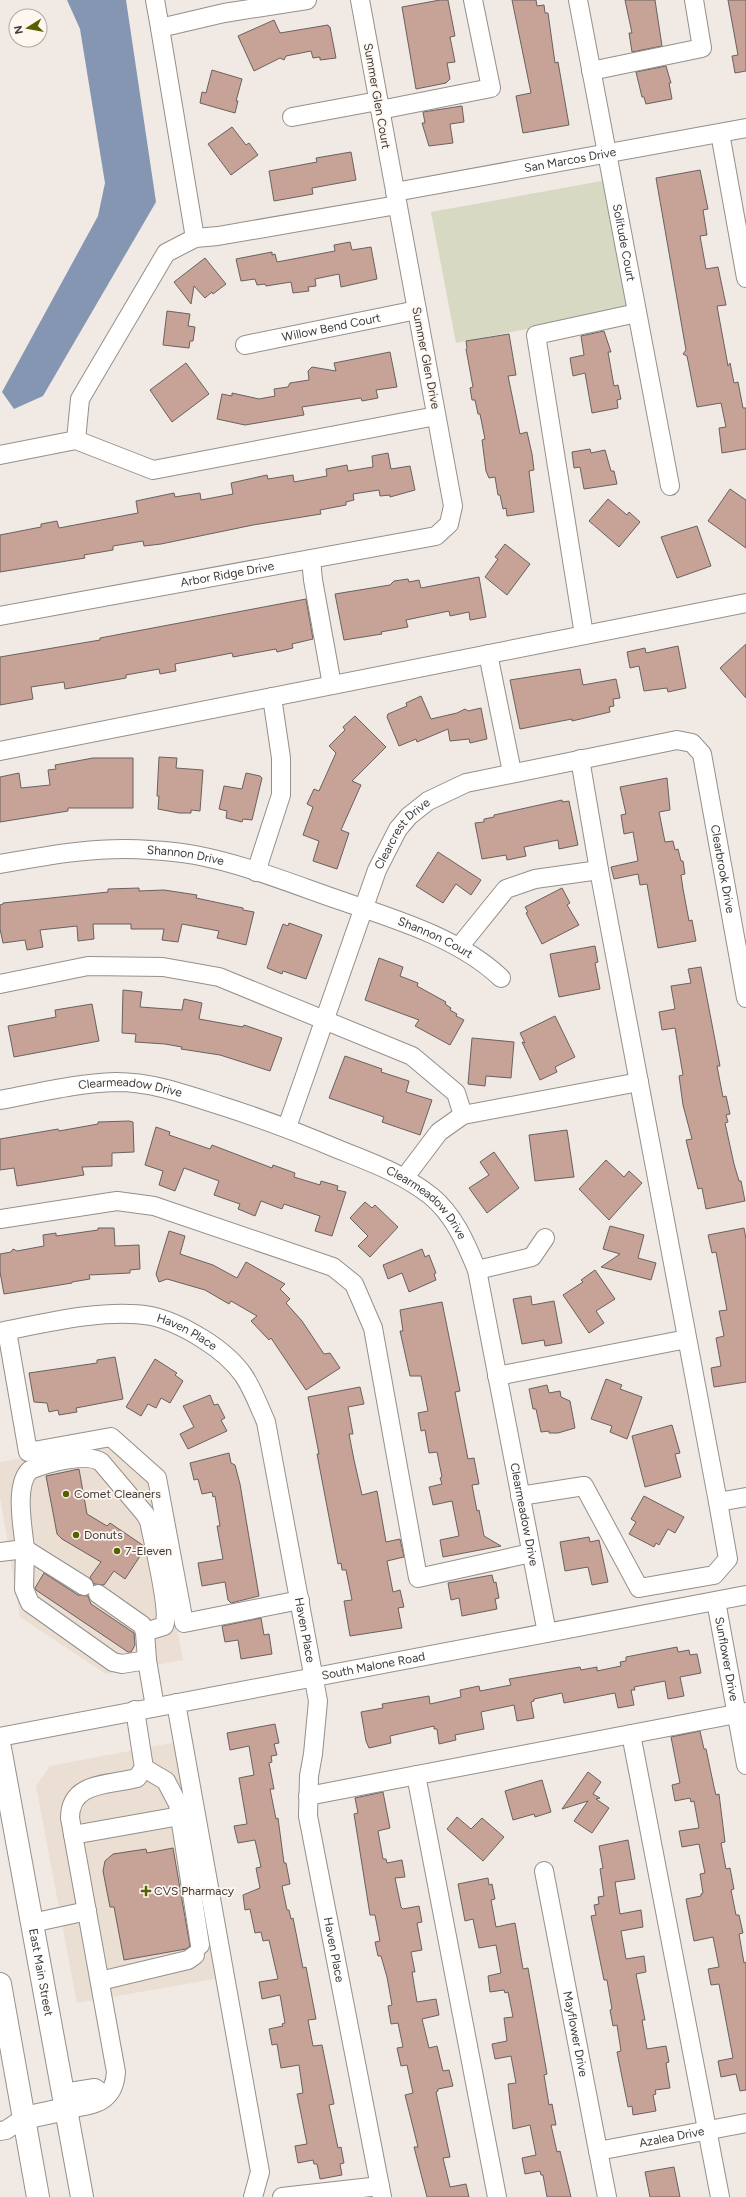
<svg xmlns="http://www.w3.org/2000/svg" width="746" height="2197" viewBox="0 0 746 2197" font-family="Figtree,sans-serif">
  <rect width="100%" height="100%" fill="#f1e9e3"/>
  <!-- built -->
  <path fill="#ebded2" d="M102,1443L147,1472L183,1660L106,1674L20,1617L0,1496V1462Z
    M177,1742L220,1978L77,2003L36,1786L50,1766Z"/>
  <!-- green -->
  <path fill="#d7d9c2" d="M607,180L632,308L456,343L431,212Z"/>
  <!-- water -->
  <path fill="#8596b3" d="M67,0H126L156,202L43,396L14,409L2,392L98,216L105,183L80,29Z"/>
  <!-- building -->
  <path fill="#c7a296" stroke="#6a615f" d="M440,0H448L455,36L450,37L455,62L447,63L450,79L446,83L416,89L402,7Z
    M512,0H536L537,6L544,5L545,13H548L555,63L558,62L569,125L523,133L516,96L531,93Z
    M625,0H655L662,46L632,52L629,33H632Z
    M728,0H746V71L735,73L732,56L738,55Z
    M274,20L280,33L328,25L329,27H330L336,58L320,60V57L313,58L311,51L286,56L284,60L280,58L254,71L238,36Z
    M666,66L671,83H669L672,99L646,104L644,97H642L636,72Z
    M212,70L242,79L236,101H238L235,113L200,103L202,92L206,93Z
    M462,106L464,122L450,124L453,143L429,146L422,123H425L423,112Z
    M232,127L246,145L249,143L258,155L231,175L208,144Z
    M351,152L356,180L312,188L313,194L274,201L269,171L317,162L316,158Z
    M700,170L708,209L703,210L707,235L700,236L706,269L718,267L726,305L717,306L728,366L730,363L734,383L738,382L743,408H746V449L722,453L719,428L726,427L721,403L697,407L687,356L683,354L686,350L656,178Z
    M350,242L352,250L371,247L377,279L341,287L339,274L315,279L316,286L308,287L309,291L293,293L291,282L266,286L265,284L257,285L255,279L241,281L236,259L272,252V255L275,254L277,262L335,251L334,245Z
    M205,258L226,284L213,294L212,292L205,298L194,286L191,304L174,282Z
    M167,311L190,314L188,326L195,327L193,341H190L189,348L163,345Z
    M604,331L611,352H608L614,386L618,385L621,399L617,400L618,408L592,413L585,373L573,376L570,358L584,355L581,336Z
    M509,334L516,375L508,376L520,434L527,432L532,454L534,470L529,471L534,512L507,516L506,508L503,509L500,495H498L495,477L489,478L486,471L482,440L485,439L480,414H478L475,400H472L470,388L473,387L466,349L467,348L466,341Z
    M390,352L397,387L376,390L378,398L362,401L361,398L302,407L304,415L245,425L217,419L222,394L232,396V393L259,399L275,396L274,389L288,387L290,383L309,380L308,371L312,367L336,371L334,363Z
    M186,363L209,394L172,422L150,390Z
    M590,449L591,453L605,450L611,471H614L617,484L584,489L580,467L574,468L572,452Z
    M388,453L391,469L410,466L415,490L390,497V495L380,496L379,490L353,494L354,500L346,502V505L320,510L321,514L253,525L161,544L144,546L143,541L113,546V550L84,555L85,558L0,572V535L41,527V524L57,521L59,528L138,513L136,501L174,493L175,497L200,493L201,500L233,494L231,483L267,475L268,479L293,475L294,482L327,476L326,469L347,465L348,471L373,467L372,456Z
    M730,489L746,500V548L708,521Z
    M608,499L627,515L629,512L640,522L619,547L589,521Z
    M697,526L711,566L677,578L661,537Z
    M505,544L530,564L507,595L485,577L498,559L495,557Z
    M479,577L486,617L470,620L469,612L450,616L449,611L406,620L408,627L381,632L382,634L344,640L335,594L390,585L394,581L408,579L409,582L419,580L421,588Z
    M306,599L313,639L292,644L293,648L277,652L276,649L233,657L232,653L175,664L176,671L160,674L159,669L126,675V678L65,689L64,682L31,687L33,699L0,705V657L100,640V638Z
    M746,644V698L720,668Z
    M678,646L686,688L668,692L667,688L644,691L639,666L630,668L627,652L645,648L646,653Z
    M580,669L583,685L616,679L620,698L613,699L614,706L609,707L610,712L572,721V719L520,729L510,680Z
    M421,696L431,719L457,713L465,709L468,711L481,708L487,739L470,743L469,739L450,741L448,729L417,742L416,739L399,746L387,717L388,714L407,706L406,703Z
    M355,716L386,747L352,781L361,785L341,830L349,833L337,869L313,861L319,841L303,835L313,807L307,804L314,789L319,791L336,753L329,746L345,730L343,727Z
    M159,757L177,758L176,768L203,770L200,811L191,810V813H179L158,809L159,796H157Z
    M93,758H133V808H68V811L0,822V777L19,773L21,788L50,785L48,770L56,769L55,765Z
    M246,773L260,776L262,778L252,820L243,819L242,822L226,818L227,811L219,809L224,786L242,789Z
    M667,778L670,810L659,812L665,842L673,841L675,850L678,849L681,861H683L685,874L681,875L683,889L689,921L692,920L696,941L658,948L647,884L640,885L638,874L614,879L611,867L638,861L633,832L624,834L621,815L626,814L620,787Z
    M562,800V802L569,801L578,845L559,849L558,840L524,847L526,856L507,860L506,855L482,859L475,823L484,822V819L494,817V815Z
    M438,852L481,880L471,895L456,884L443,903L416,886Z
    M139,888V891L164,890L197,895L196,898L243,908V910L254,912L246,945L217,938L219,931L182,924L178,942L162,940L164,929H131V924H93L94,939L78,941L77,926L40,930L43,947L27,950L25,940L3,943L0,929V905L3,904V903L108,892V889Z
    M562,888L570,903L567,905L579,925L542,944L526,913L528,912L525,907Z
    M289,923L322,935L306,979L283,971L282,974L267,968L283,924L288,926Z
    M595,946L598,962L595,963L600,989L559,997L550,954Z
    M379,958L403,967L400,976L418,983L417,986L446,1002L445,1004L451,1008L450,1010L457,1014L456,1016L464,1020L450,1045L415,1026L419,1020L365,1000Z
    M701,967L720,1066H717L723,1097L726,1096L730,1114L726,1115L728,1122L725,1123L734,1164L739,1181H741L745,1201L706,1209L702,1188L698,1189L686,1140L692,1139L683,1105L679,1076L683,1075L675,1028L662,1030L659,1012L675,1009L671,986L691,983L688,969Z
    M123,990L142,992L140,1007L182,1010L184,999L202,1003L199,1019L243,1027L244,1025L282,1038L270,1071L220,1055L181,1049L182,1047L165,1044L135,1042L136,1034L122,1033Z
    M92,1004L99,1041L14,1057L8,1026L56,1017L55,1010Z
    M555,1016L575,1057L555,1067L557,1072L540,1080L522,1042L525,1043L520,1033Z
    M472,1038L514,1042L511,1078L486,1076L485,1086L468,1084Z
    M345,1056L382,1069L381,1072L409,1081L406,1092L432,1100L420,1135L382,1122L384,1117L329,1098Z
    M129,1121L133,1122L134,1152L112,1153V1166L82,1167L84,1175L17,1186L14,1168L0,1170V1139L58,1129L59,1131L98,1124V1122Z
    M156,1127L170,1132L169,1135L210,1149L212,1145L272,1168L273,1165L295,1173L294,1177L320,1185L321,1181L338,1186L337,1190L346,1192L332,1236L315,1231L320,1216L284,1204L282,1209L261,1201L255,1216L238,1209L240,1204L214,1195L219,1181L184,1168L175,1191L159,1185L163,1171L145,1165Z
    M567,1130L574,1177L535,1181L529,1135Z
    M494,1152L519,1188L487,1213L469,1188L489,1175L480,1162Z
    M606,1160L624,1177L629,1171L642,1183L609,1220L579,1189Z
    M365,1202L372,1208L375,1205L398,1227L370,1257L358,1246L368,1236L350,1218Z
    M610,1226L644,1235L638,1258L656,1263L651,1280L601,1267L620,1254L603,1249Z
    M98,1228H114L115,1246L139,1245L140,1269L130,1270V1273L89,1275L90,1279L72,1282V1283L4,1294L0,1272V1254L11,1252L13,1249L17,1251L44,1246L43,1235L56,1233V1236L98,1230Z
    M744,1228L746,1239V1382L714,1387L711,1368L721,1366L716,1338L724,1336L719,1311L727,1310L716,1252L712,1253L708,1235Z
    M169,1231L185,1236L180,1254L213,1265L237,1278L246,1262L285,1284L280,1289L290,1299L286,1303L302,1321L324,1354L330,1353L340,1368L306,1390L271,1338L269,1340L251,1321L257,1316L231,1301L229,1304L205,1290L167,1279L159,1282L156,1274Z
    M422,1249L425,1257L429,1255L436,1273L434,1274L436,1280L409,1292L402,1273L388,1279L383,1265Z
    M595,1270L615,1299L596,1311L604,1323L589,1333L563,1295L583,1282L581,1280Z
    M531,1296L532,1305L554,1301L562,1343L545,1346L544,1340L522,1344L513,1299Z
    M442,1302L460,1391L455,1392L468,1459L474,1458L479,1484L472,1485L477,1511L479,1510L484,1536L501,1546L443,1557L440,1540L459,1536L452,1501L433,1505L429,1487L442,1484L440,1478L442,1477L437,1452L429,1453L425,1430L421,1431L418,1413L428,1411L421,1376H410L400,1331H403L400,1310Z
    M115,1357L123,1399L76,1408L77,1412L59,1415L58,1410L49,1412L47,1403L34,1402L29,1373L97,1363V1360Z
    M155,1359L177,1373L175,1375L183,1381L170,1403L161,1398L156,1408L148,1404L141,1416L126,1407Z
    M606,1379L622,1385L620,1389L642,1397L627,1439L610,1432L612,1426L591,1419Z
    M547,1385L549,1393L560,1391L561,1397L570,1401L575,1428L558,1433H549V1431L541,1432L536,1409H533L529,1389Z
    M360,1387L364,1404L348,1407L353,1434H349L354,1460L362,1495L377,1491L386,1542L400,1539L404,1557L387,1561L393,1592L400,1590L404,1607L398,1608L402,1628L350,1636L344,1601L352,1600L346,1570H342L341,1563L338,1564L317,1454H319L308,1397Z
    M210,1395L214,1405L218,1404L225,1418L221,1420L227,1431L188,1449L180,1434L194,1427L183,1406Z
    M672,1425L680,1453L675,1454L681,1477L645,1487L632,1436Z
    M229,1453L231,1463L235,1465L240,1484L259,1596L231,1603L228,1600L225,1582L202,1586L198,1563L223,1559L217,1526H220L215,1496L213,1497L212,1492L202,1494L198,1479L194,1480L190,1463Z
    M79,1469L87,1514L107,1526L110,1523L144,1546V1550L125,1579L114,1571L104,1585L94,1584L90,1577L101,1562L62,1539L57,1534L55,1523L46,1476Z
    M644,1496L684,1517L675,1533L668,1529L659,1545L656,1543L654,1547L629,1534L636,1522L631,1519Z
    M589,1537L590,1542L599,1540L608,1582L592,1585L588,1567L565,1571L560,1542Z
    M44,1573L78,1595L88,1596L91,1604L134,1633L135,1645L131,1652H128L36,1590L35,1588Z
    M492,1575L494,1583L496,1582L499,1598L495,1599L497,1609L462,1616L459,1598L451,1600L448,1583Z
    M261,1618L264,1635L269,1634L272,1654L241,1659L238,1640L225,1642L222,1626Z
    M677,1647L678,1652L689,1650L690,1655L697,1654L701,1673L680,1677L684,1696L668,1699L665,1681L634,1687L635,1690H631L634,1705L618,1708L615,1693L564,1703L562,1693L534,1699V1701L531,1702L534,1718L517,1721L514,1705L481,1712L484,1729L455,1735L456,1740L439,1744L437,1729H434V1726L390,1736L391,1743L369,1748L366,1741L361,1712L383,1708L382,1704L429,1696L430,1704L461,1697L460,1690L479,1686L480,1691L511,1685L509,1679L580,1667L581,1670L597,1667V1671L621,1666L620,1662L626,1661V1657Z
    M275,1724L279,1743L274,1744L277,1755L271,1756L272,1762L269,1763L274,1789H270L276,1819L278,1818L284,1863H286L290,1884L282,1886L287,1910H289L291,1919L293,1918L303,1968L306,1967L316,2019L308,2020L313,2046L322,2045L334,2104L329,2105L338,2148L341,2147L344,2163L340,2164L342,2175L320,2179L317,2164H314L313,2160L298,2163L295,2146L307,2144L297,2094L303,2093L299,2065L281,2068L277,2044L272,2045L269,2029L283,2026L282,2024L285,2023L280,1995L262,1999L259,1982L278,1979L269,1940L263,1941L261,1932L255,1933L250,1909L245,1910L243,1895L260,1888L256,1868L261,1867L255,1840L238,1843L234,1826L247,1824L239,1778L254,1775L249,1746L230,1750L227,1733Z
    M700,1731L704,1749H706L714,1787L716,1795L719,1794L725,1842L721,1843L726,1869L730,1868L734,1889L731,1890L736,1915H739L743,1933L739,1934L744,1963L746,1962V2090L740,2091L736,2074L721,2077L718,2061L733,2058L719,1984L711,1985L708,1969L719,1967L713,1937L694,1941L686,1899L701,1896V1894L703,1893L700,1874L705,1873L699,1844L682,1847L679,1831L699,1828L694,1801L691,1802L690,1798L675,1801L672,1785L680,1783L671,1737Z
    M588,1772L601,1782L593,1794L600,1798L596,1799L609,1808L592,1833L574,1821L588,1801L562,1809Z
    M542,1780L551,1812L535,1817L534,1814L513,1820L505,1791Z
    M383,1792L390,1828L378,1831L383,1859H386L387,1863L402,1860L405,1877L395,1878L401,1907L403,1909L419,1906L422,1922L417,1923L422,1950L411,1952L415,1972H412L417,2002L436,1999L439,2015L422,2019L429,2048L437,2046L443,2071L449,2070L453,2086L438,2089V2091L436,2092L450,2157L443,2158L450,2187L466,2184L469,2197H427L414,2147H418L405,2095L413,2093L407,2065L401,2066L397,2048L403,2047L398,2023L391,2024L388,2006L392,2005L387,1977L381,1956H378L375,1942L380,1941L375,1915H370L354,1814L358,1813L355,1798Z
    M457,1817L471,1829L482,1818L504,1837L483,1861L447,1829Z
    M628,1840L635,1879L615,1882L620,1914L641,1910L643,1927L621,1931L626,1959L644,1956L646,1972L636,1974L645,2020H642L647,2049L666,2046L669,2062L666,2063L670,2088L655,2090L656,2094L653,2095L656,2111L633,2115L632,2106L628,2107L617,2052L621,2051L617,2025L613,2026L610,2010L612,2009L607,1980H604L591,1916L596,1915L594,1905L599,1904L598,1897L604,1896L600,1869L603,1868L599,1846Z
    M173,1848L190,1946L186,1949L124,1960L114,1907H110L103,1871L105,1861L113,1854L146,1849L147,1853Z
    M488,1878L489,1885L492,1884L495,1899L491,1900L496,1927L515,1923L523,1969L528,1968L547,2074L544,2075L549,2105L552,2104L556,2125H551L557,2152L560,2151L571,2197H547L543,2175H541L540,2171L525,2174L522,2158L536,2155L530,2125L513,2129L508,2084L516,2083L511,2056L495,2059L492,2044L507,2041L504,2018L513,2017L508,1992L505,1993L504,1990L490,1992L488,1976L501,1973L496,1945L479,1948L473,1919L465,1921L458,1884Z
    M674,2167L680,2197H650L645,2172Z"/>
  <g fill="none" stroke-linecap="round" stroke-linejoin="round">
    <defs>
      <g id="minor">
        <path d="M155,0L160,28"/>
        <path id="s1" d="M578,0L670,486"/>
        <path d="M591,71L702,48L694,0"/>
        <path d="M380,110L491,88L473,0"/>
        <path d="M292,117L378,101"/>
        <path d="M720,133L746,278"/>
        <path id="s2" d="M395,192L746,128"/>
        <path d="M195,238L160,28L224,13L307,0"/>
        <path id="s3" d="M245,345L417,310"/>
        <path d="M76,440L80,399L166,253L195,238L218,236L397,205"/>
        <path d="M0,455L76,440L153,470L436,416"/>
        <path d="M311,559L313,580L332,685"/>
        <path id="s4" d="M0,616L436,536L449,524L453,506L360,0"/>
        <path d="M584,635L536,335L637,313"/>
        <path d="M488,654L512,772"/>
        <path d="M0,751L746,603"/>
        <path d="M580,759L599,870"/>
        <path id="s5" d="M0,864C49,855 99,846 150,850C165,851 180,852 195,855C243,864 290,883 336,899C391,918 458,937 501,978"/>
        <path d="M256,872L281,795V758L272,697"/>
        <path d="M459,947L506,889L535,879L599,870L718,1502L746,1497"/>
        <path d="M0,984L88,966L163,967L219,977L412,1056L456,1093L463,1115"/>
        <path id="s6" d="M0,1100C38,1093 77,1083 116,1082C152,1082 185,1094 219,1105C260,1118 300,1133 340,1150C373,1163 403,1174 431,1196C454,1215 466,1243 477,1270L547,1633"/>
        <path id="s7" d="M287,1127L377,870L398,829L409,816L428,801L466,783L677,740L692,743L702,754L746,998"/>
        <path d="M405,1177L439,1132L463,1115L639,1082"/>
        <path d="M0,1219L117,1201L154,1206L333,1267L354,1284L373,1328L418,1578L531,1553"/>
        <path d="M477,1270L532,1257L545,1238"/>
        <path d="M7,1331L28,1452L111,1437L157,1478L184,1623L300,1600"/>
        <path id="s8" d="M0,1332C45,1323 105,1308 151,1316C170,1320 187,1329 203,1339C219,1349 233,1360 244,1376C253,1390 259,1406 266,1422L318,1701L313,1754L309,1776L308,1816L382,2197"/>
        <path d="M497,1376L687,1339"/>
        <path d="M520,1496L584,1486L639,1588L714,1575L728,1559L718,1502"/>
        <path d="M0,1552L25,1549L24,1589L30,1603L113,1662L122,1664L147,1660L155,1707"/>
        <path d="M84,1586L25,1549C23,1528 14,1485 30,1470C47,1463 86,1452 101,1462L145,1514L149,1521C153,1542 171,1611 164,1626L145,1632"/>
        <path d="M98,1594L142,1625L145,1632L147,1660"/>
        <path id="s9" d="M716,1601L746,1765"/>
        <path d="M176,1703L260,2172L253,2197"/>
        <path d="M135,1710L144,1768L166,1781L178,1804L200,1945"/>
        <path d="M631,1734L720,2197"/>
        <path id="s10" d="M0,1737L746,1595"/>
        <path d="M416,1775L497,2197"/>
        <path d="M308,1796L746,1712"/>
        <path d="M73,1835L180,1816"/>
        <path id="s11" d="M544,1871L607,2197"/>
        <path d="M32,1923L87,1911"/>
        <path d="M100,1981L188,1960L195,1955"/>
        <path d="M63,2093L95,2088L106,2096"/>
        <path d="M66,2109C92,2105 114,2104 116,2072L70,1818C70,1781 110,1785 137,1778L144,1768"/>
        <path d="M0,2131L6,2130L24,2118"/>
        <path id="s12" d="M598,2151L746,2123"/>
        <path d="M282,2197L380,2186"/>
      </g>
      <g id="major">
        <path id="s13" d="M0,1748L82,2197"/>
        <path d="M0,1984L38,2197"/>
        <path d="M24,2118L66,2109"/>
      </g>
    </defs>
    <!-- minor casing -->
    <use href="#minor" stroke="#968f8a" stroke-width="20"/>
    <!-- major casing -->
    <use href="#major" stroke="#968f8a" stroke-width="24"/>
    <!-- minor -->
    <use href="#minor" stroke="#fff" stroke-width="18"/>
    <!-- major -->
    <use href="#major" stroke="#fff" stroke-width="22"/>
  </g>
  <!-- markers -->
  <g fill="#556101" stroke="#fef7f0" stroke-width="1.5">
    <circle cx="66" cy="1494" r="4"/>
    <circle cx="76" cy="1535" r="4"/>
    <circle cx="117" cy="1551" r="4"/>
    <path d="M144 1885h4v4h4v4h-4v4h-4v-4h-4v-4h4z"/>
  </g>
  <g text-anchor="middle" dominant-baseline="central" stroke-width="3.5" stroke-linejoin="round" paint-order="stroke">
    <!-- street labels -->
    <g font-size="12" fill="#3e3b39" stroke="#fef7f0">
      <text transform="translate(377 96) rotate(80)">Summer Glen Court</text>
      <text stroke="none"><textPath href="#s2" startOffset="178">San Marcos Drive</textPath></text>
      <text stroke="none"><textPath href="#s1" startOffset="247">Solitude Court</textPath></text>
      <text stroke="none"><textPath href="#s3" startOffset="88">Willow Bend Court</textPath></text>
      <text transform="translate(426 358) rotate(79)">Summer Glen Drive</text>
      <text stroke="none"><textPath href="#s4" startOffset="231">Arbor Ridge Drive</textPath></text>
      <text stroke="none"><textPath href="#s7" startOffset="317">Clearcrest Drive</textPath></text>
      <text stroke="none"><textPath href="#s5" startOffset="187">Shannon Drive</textPath></text>
      <text stroke="none"><textPath href="#s7" startOffset="764">Clearbrook Drive</textPath></text>
      <text stroke="none"><textPath href="#s5" startOffset="451">Shannon Court</textPath></text>
      <text stroke="none"><textPath href="#s6" startOffset="132">Clearmeadow Drive</textPath></text>
      <text stroke="none"><textPath href="#s6" startOffset="456">Clearmeadow Drive</textPath></text>
      <text stroke="none"><textPath href="#s8" startOffset="192">Haven Place</textPath></text>
      <text stroke="none"><textPath href="#s6" startOffset="792">Clearmeadow Drive</textPath></text>
      <text stroke="none"><textPath href="#s8" startOffset="528">Haven Place</textPath></text>
      <text stroke="none"><textPath href="#s9" startOffset="59">Sunflower Drive</textPath></text>
      <text stroke="none"><textPath href="#s10" startOffset="380">South Malone Road</textPath></text>
      <text stroke="none"><textPath href="#s8" startOffset="852">Haven Place</textPath></text>
      <text stroke="none"><textPath href="#s13" startOffset="228">East Main Street</textPath></text>
      <text stroke="none"><textPath href="#s11" startOffset="166">Mayflower Drive</textPath></text>
      <text stroke="none"><textPath href="#s12" startOffset="75">Azalea Drive</textPath></text>
    </g>
    <!-- poi labels -->
    <g font-size="12" fill="#3e3b39" stroke="#fef7f0" text-anchor="start">
      <text x="74" y="1494">Comet Cleaners</text>
      <text x="84" y="1535">Donuts</text>
      <text x="125" y="1551">7-Eleven</text>
      <text x="154" y="1891">CVS Pharmacy</text>
    </g>
  </g>
  <!-- north arrow -->
  <g transform="translate(28 28) rotate(259)"><circle r="19" fill="#fef7f0" stroke="#b1aca7"/>
  <path d="M0-3L7 15L0 10L-7 15Z" fill="#556101"/>
  <text y="-6" font-size="11" font-weight="bold" text-anchor="middle" fill="#3e3b39">N</text>
  </g>
</svg>
